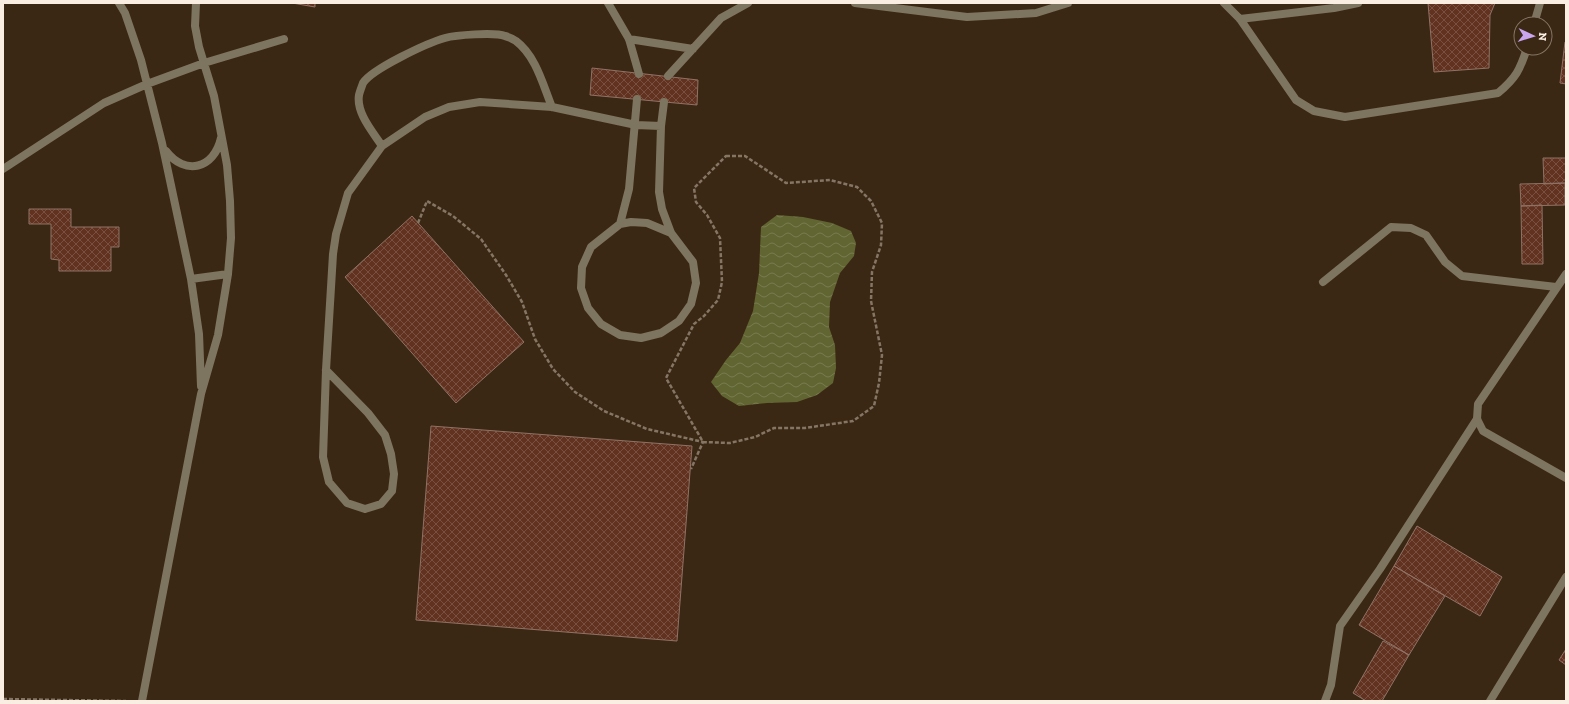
<svg xmlns="http://www.w3.org/2000/svg" width="1569" height="704" viewBox="0 0 1569 704" font-family="'Zilla Slab',serif">
  <defs>
    <pattern id="water-waves" width="16" height="10" patternUnits="userSpaceOnUse"><rect width="16" height="10" fill="#616532"/><path d="M0 5q4-4 8 0t8 0" fill="none" stroke="#797b4f"/></pattern>
    <pattern id="building-cross-hatch" width="8" height="8" patternUnits="userSpaceOnUse"><rect width="8" height="8" fill="#613220"/><path d="M0 0l8 8M0 8l8-8" fill="none" stroke="#795040"/></pattern>
  </defs>
  <rect width="100%" height="100%" fill="#3b2814"/>
  <!-- water -->
  <path fill="url(#water-waves)" d="M777,215L803,217L832,223L851,231L856,243L854,256L840,273L830,302L829,327L835,345L836,368L833,383L817,395L797,402L767,403L739,406L722,396L711,382L726,360L740,343L753,311L759,273L761,227Z"/>
  <!-- building -->
  <path fill="url(#building-cross-hatch)" stroke="#907266" d="M292,3H315V7Z
    M1428,3H1495L1490,15L1489,68L1434,72Z
    M1565,42H1566V84L1560,83Z
    M592,68L698,80L697,105L590,95Z
    M1543,158H1566V183L1544,184Z
    M1565,183V205L1521,206L1520,184Z
    M1542,205L1543,264H1522L1521,206Z
    M29,209H71V227H119V247H111V271H59V260L51,259V224H29Z
    M412,216L524,342L456,403L345,277Z
    M431,426L692,446L677,641L416,620Z
    M1417,526L1502,577L1480,616L1394,566Z
    M1394,566L1445,596L1409,655L1359,625Z
    M1383,641L1409,655L1382,701H1366L1353,693Z
    M1566,649V665L1559,660Z"/>
  <g fill="none" stroke-linecap="round" stroke-linejoin="round">
    <!-- path -->
    <path stroke="#857564" stroke-width="2.5" stroke-dasharray="4 2" stroke-linecap="butt" d="M726,156H745L786,183L830,180L857,187L871,201L882,223L881,245L872,272L871,301L882,355L879,383L874,406L853,421L805,428H774L755,437L730,443L703,442L666,378L694,324L704,316L718,300L722,282L720,238L707,215L696,202L694,188Z
      M418,223L427,201L453,216L481,239L506,275L522,302L535,339L553,369L575,392L604,411L647,429L703,442L691,469
      M3,699L126,701"/>
    <!-- service -->
    <path stroke="#7e7560" stroke-width="8" d="M119,3L125,13L141,60L162,143L191,279L199,334L201,386
      M608,3L629,39L639,74
      M855,3L967,17L1036,13L1068,3
      M1224,3L1240,19L1296,100L1314,111L1345,117L1498,93C1516,78 1520,70 1527,48
      M1240,19L1334,8L1358,3
      M1534,24L1540,3
      M629,39L693,49
      M668,76L721,18L748,3
      M664,102L661,126L659,192L662,209L671,233L693,262L696,283L691,304L679,321L661,333L641,338L620,335L601,324L588,308L581,288L582,267L591,247L620,224L631,222L647,223L671,233
      M382,146C373,132 356,113 359,95C360,91 362,86 363,83C372,69 427,43 445,38C455,35 495,32 505,36C509,37 513,39 516,41C536,56 543,85 552,107
      M166,151C185,176 214,169 221,138
      M3,169L104,103L147,84L204,63L284,39
      M620,224L629,189L637,99
      M191,279L228,274
      M1323,282L1391,227L1411,228L1426,235L1445,262L1462,276L1556,287
      M326,370L368,413L385,435L391,454L394,474L392,491L381,504L365,509L347,503L329,482L323,457L326,370L333,254L336,234L348,193L382,146L425,117L449,107L480,102L552,107L636,125L661,126
      M142,701L201,394L218,335L228,274L231,238L230,201L227,165L214,96L199,47L195,26L196,3
      M1325,701L1331,685L1340,626L1380,569L1477,419"/>
    <!-- minor -->
    <path stroke="#7e7560" stroke-width="8" d="M1566,274L1478,404L1477,419L1483,431L1566,478
      M1490,701L1566,577"/>
  </g>
  <!-- border -->
  <rect width="1569" height="704" fill="none" stroke="#faede2" stroke-width="8"/>
  <!-- north arrow -->
  <g transform="translate(1533 36) rotate(94)"><circle r="19" fill="#3b2814" stroke="#877766"/>
  <path d="M0-3L7 15L0 10L-7 15Z" fill="#c9a5ee"/>
  <text y="-6" font-size="11" font-weight="bold" text-anchor="middle" fill="#faede2">N</text>
  </g>
</svg>
